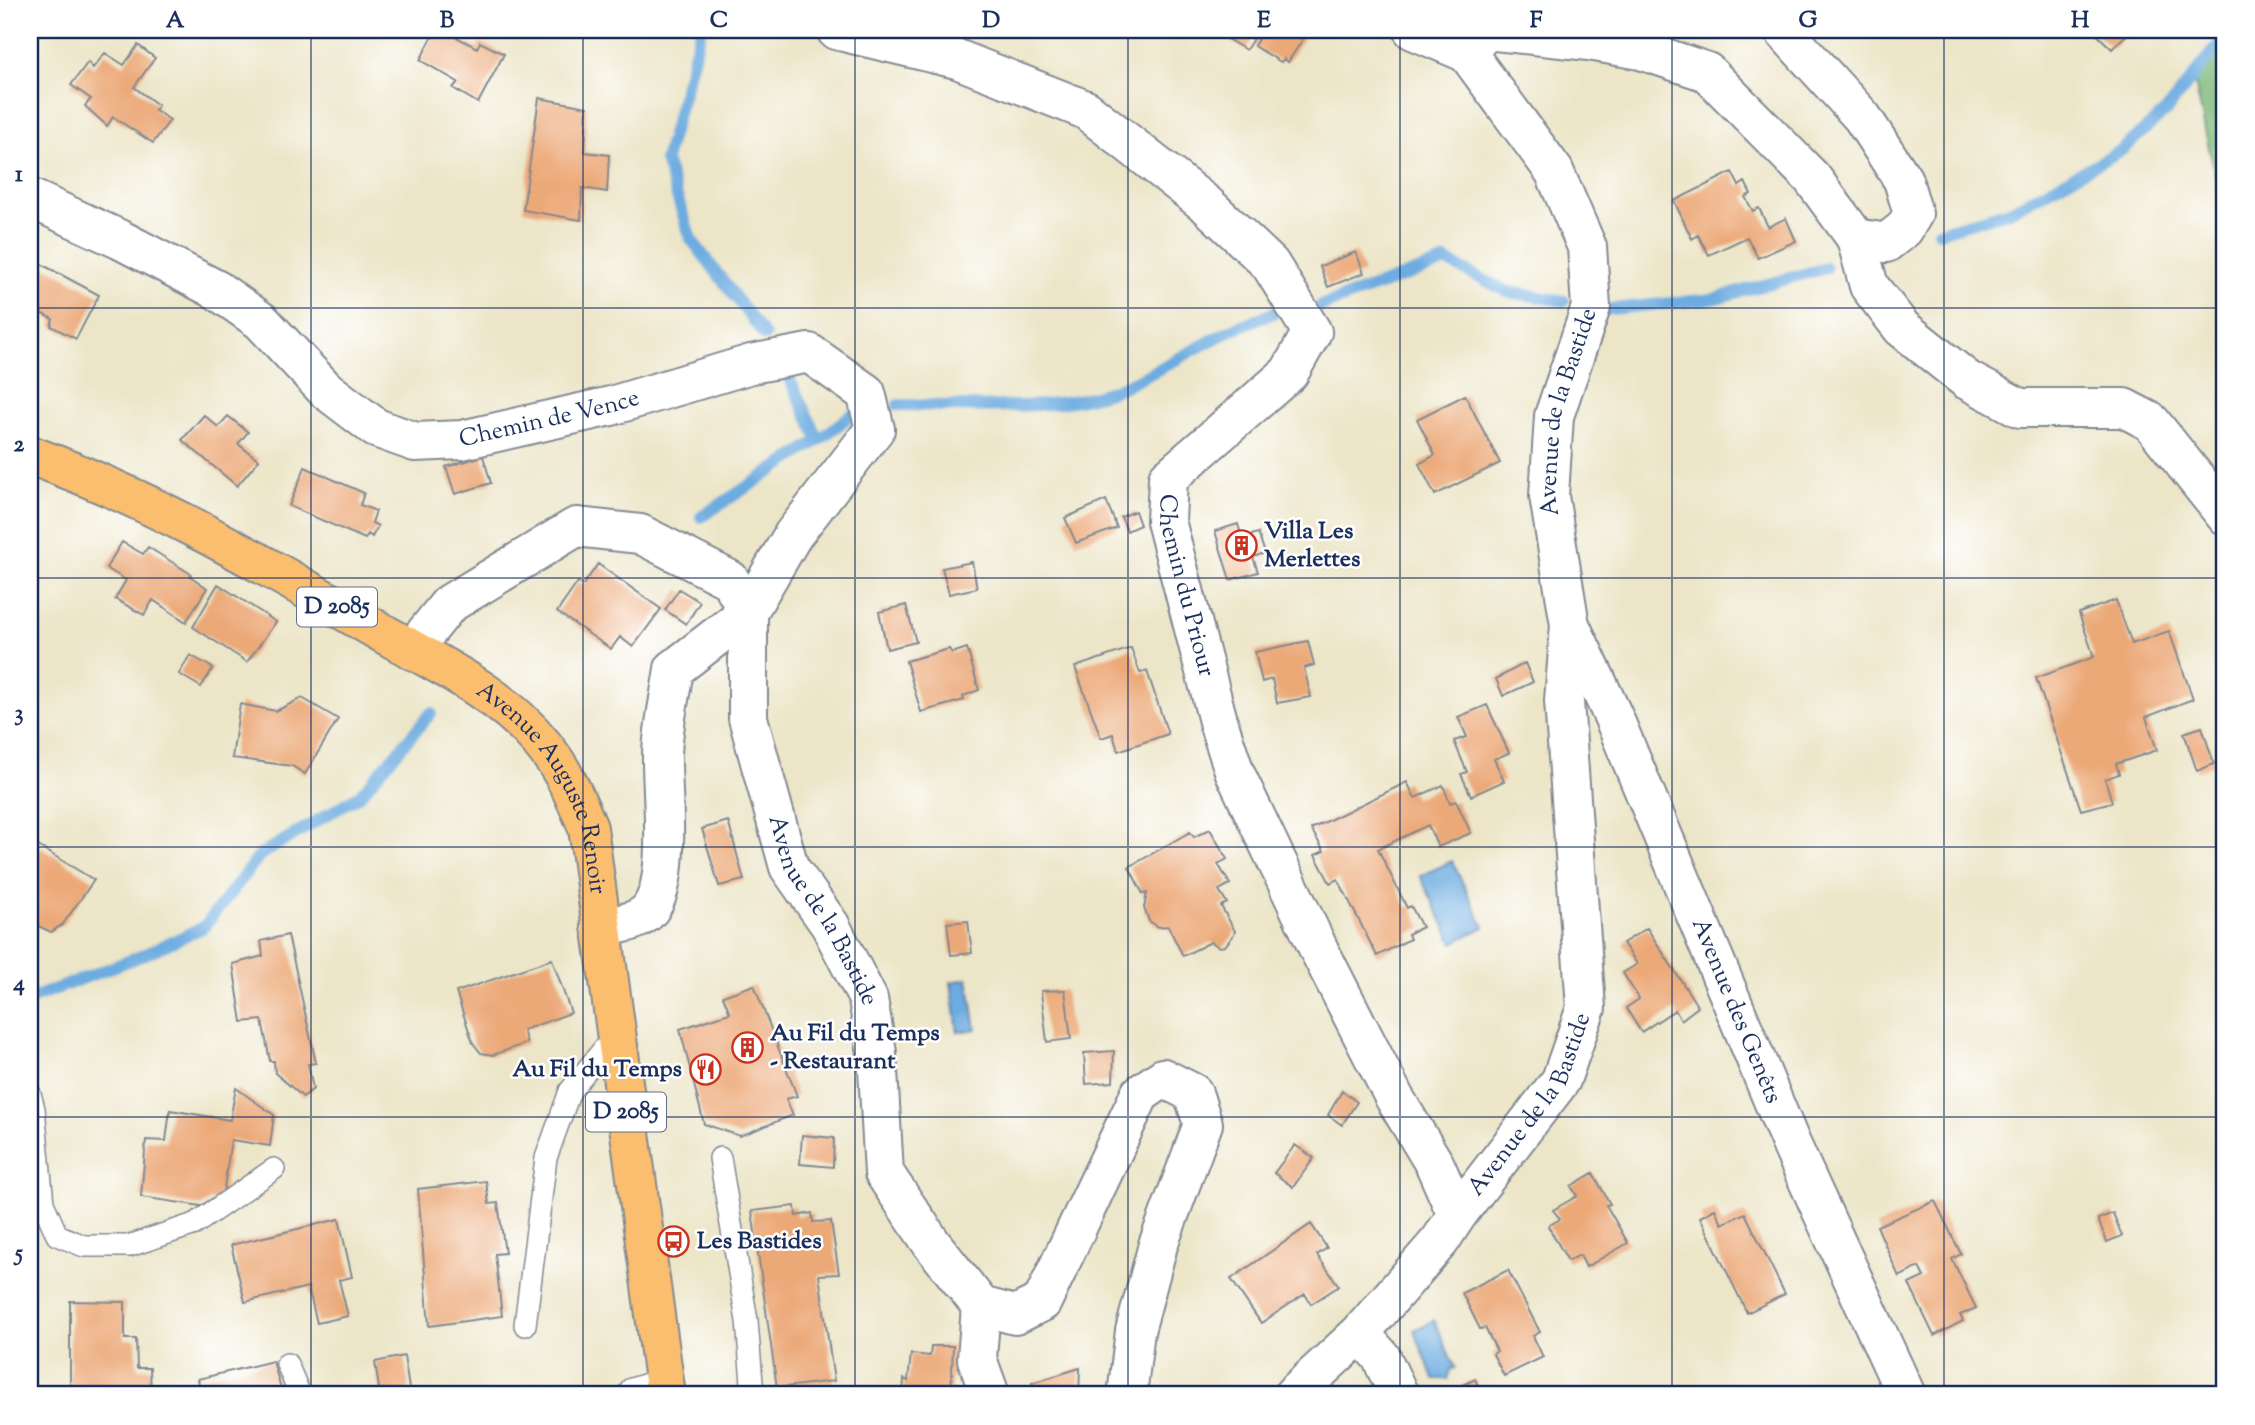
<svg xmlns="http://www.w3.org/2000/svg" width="2255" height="1425" viewBox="0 0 2255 1425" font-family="'Sorts Mill Goudy',serif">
  <rect width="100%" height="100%" fill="#fff"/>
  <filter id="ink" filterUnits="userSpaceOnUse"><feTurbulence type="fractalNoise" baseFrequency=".0143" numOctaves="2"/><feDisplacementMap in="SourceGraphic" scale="14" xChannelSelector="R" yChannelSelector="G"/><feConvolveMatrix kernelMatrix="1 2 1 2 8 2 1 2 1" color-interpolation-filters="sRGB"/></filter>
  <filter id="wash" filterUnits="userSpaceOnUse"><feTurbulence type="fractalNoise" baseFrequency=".00686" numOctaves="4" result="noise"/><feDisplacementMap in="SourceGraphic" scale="28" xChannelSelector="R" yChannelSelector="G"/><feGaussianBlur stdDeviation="1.57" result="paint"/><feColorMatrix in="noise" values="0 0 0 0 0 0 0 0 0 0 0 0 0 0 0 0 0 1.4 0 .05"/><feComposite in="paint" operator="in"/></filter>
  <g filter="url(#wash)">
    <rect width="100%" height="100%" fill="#ece5c7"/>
    <!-- forest -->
    <path fill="#7bb877" stroke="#4b746a" stroke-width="2" d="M2221,30H2225V186L2218,190L2194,79Z"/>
    <!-- water -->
    <path fill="#6dace0" stroke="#446e9f" stroke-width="2" d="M1452,861L1484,927L1453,943L1420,876Z
      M968,979L976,1029L958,1032L951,982Z
      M1434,1320L1455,1368L1451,1369L1448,1379H1434L1414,1330Z"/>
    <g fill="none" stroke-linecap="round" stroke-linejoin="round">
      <!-- stream -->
      <path stroke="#6dace0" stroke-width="12" d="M700,34L665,160L691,239L765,336
        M1939,232L2010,211L2122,150L2166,111L2225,37
        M1321,306L1446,261L1508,292L1564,301
        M1601,310L1713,299L1826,268
        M790,380L819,440
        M898,405C969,405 1064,415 1129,384C1180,361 1224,328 1277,312
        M701,517L819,440L851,415
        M30,999L141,956L204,927L260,855L360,795L431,713"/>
    </g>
    <g id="blocks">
      <!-- building -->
      <path fill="#eca978" d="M436,30H443L477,48L480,42L504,54L478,103L453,88L458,82L420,60Z
        M1225,30H1301L1298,36L1303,39L1288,62L1284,59L1281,62L1254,46L1258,39L1254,37L1246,50L1222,36Z
        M2092,30H2131L2112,49Z
        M138,45L155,58L134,87L158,105L155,110L170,120L153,143L113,117L107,126L85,106L91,99L71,85L88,62L93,68L105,53L124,65Z
        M539,98L587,107L585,152L609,155L607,192L582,188L581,220L523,210Z
        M1732,172L1739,186L1745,182L1751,194L1745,197L1753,211L1759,208L1768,227L1786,218L1796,241L1758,258L1747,237L1709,255L1698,235L1692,239L1674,201Z
        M1356,252L1364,273L1328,287L1320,266Z
        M30,258L99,295L76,339L51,326L53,319L30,308Z
        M1465,395L1500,463L1435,495L1419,464L1435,455L1417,419Z
        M204,415L218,427L228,416L248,432L238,444L259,460L237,486L182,440Z
        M483,456L491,483L455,494L446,467Z
        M305,467L364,493L360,505L376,511L372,523L378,526L372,537L368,534L365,539L289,506Z
        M1106,500L1117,528L1076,543L1065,518Z
        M1135,511L1140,525L1127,531L1121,517Z
        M1238,524L1242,538L1258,533L1265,553L1253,557L1258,572L1230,580L1215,531Z
        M122,542L143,554L148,547L191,574L190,576L207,588L186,622L153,600L144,615L115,599L126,580L106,568Z
        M972,562L977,588L949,594L942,568Z
        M598,564L661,609L633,647L620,637L611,649L557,612L578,582L583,585Z
        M218,584L276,622L247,662L193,627Z
        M679,589L700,602L686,624L665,610Z
        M2116,600L2132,644L2169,631L2193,699L2146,717L2157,750L2116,764L2119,774L2105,779L2112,802L2081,810L2036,678L2094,657L2079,613Z
        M906,605L916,642L887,649L879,612Z
        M1308,641L1314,665L1304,668L1311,697L1277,703L1272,679L1262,682L1255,652Z
        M967,648L979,690L963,696L964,700L921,712L906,661L949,649L952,653Z
        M1131,648L1140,673L1147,671L1168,734L1118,751L1113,734L1101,738L1075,667Z
        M190,655L213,668L201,687L179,674Z
        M1525,663L1533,682L1503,696L1496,679Z
        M302,698L338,719L305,774L292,766L232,758L240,704L276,711Z
        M1487,705L1509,753L1494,759L1504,781L1471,796L1461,774L1467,772L1454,741L1467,737L1458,717Z
        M2202,727L2214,764L2197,771L2184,733Z
        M1407,782L1415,798L1443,785L1450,803L1456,801L1471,833L1438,847L1428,825L1378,849L1407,908L1411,906L1422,927L1408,934L1410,939L1377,956L1338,879L1330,883L1315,855L1324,851L1311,829Z
        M728,821L744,880L719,886L702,829Z
        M1210,829L1227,859L1218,864L1230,884L1219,890L1227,903L1221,906L1235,931L1233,936L1225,946L1219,947L1211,942L1183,956L1168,926L1159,927L1149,921L1144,908L1147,893L1143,894L1129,867L1190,832L1194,837Z
        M30,841L94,880L63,924L51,932L30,922Z
        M968,921L972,953L951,955L947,923Z
        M1647,928L1698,1007L1681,1020L1675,1010L1641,1032L1626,1008L1639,999L1623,973L1637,964L1623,943Z
        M288,935L316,1063L308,1064L313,1089L303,1097L275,1073L274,1061H270L262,1020L242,1022L233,964L263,956L261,941Z
        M552,959L571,1013L523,1030L527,1043L493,1055L481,1053L473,1043L456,992Z
        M754,985L797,1096L786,1099L793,1115L740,1136L704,1124L680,1029L730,1013L723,996Z
        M1065,990L1071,1039L1047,1042L1041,991Z
        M1114,1051L1113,1082L1086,1084L1084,1053Z
        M236,1088L274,1115L270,1146L231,1140L222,1201L210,1200L201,1206L141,1197L146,1140L166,1141L170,1110L230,1120Z
        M1342,1091L1357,1102L1342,1125L1328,1115Z
        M802,1135L834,1138L833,1167L800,1164Z
        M1295,1145L1314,1158L1293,1187L1274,1173Z
        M1593,1173L1610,1204L1606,1205L1628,1243L1586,1267L1580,1255L1568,1261L1548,1226L1560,1219L1553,1210L1577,1196L1571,1186Z
        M486,1181L489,1204L498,1203L505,1253L495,1254L502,1316L429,1326L418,1189Z
        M1935,1201L1961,1254L1952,1259L1976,1308L1960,1315L1963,1321L1934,1336L1909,1284L1924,1277L1919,1267L1899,1277L1877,1226Z
        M795,1206L796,1216L812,1213L813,1222L831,1221L839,1274L819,1275L834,1381L777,1388L752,1211Z
        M1715,1209L1722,1224L1745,1213L1785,1294L1747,1313L1700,1217Z
        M2113,1213L2122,1236L2107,1242L2098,1219Z
        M339,1219L352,1277L339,1280L348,1316L317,1323L308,1287L245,1302L231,1245Z
        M1311,1224L1327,1248L1317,1255L1339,1286L1311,1304L1305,1294L1261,1323L1231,1279Z
        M1508,1270L1540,1332L1533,1336L1543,1357L1504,1376L1493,1354L1497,1351L1485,1328L1480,1329L1462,1293Z
        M70,1301L125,1302V1339H136L137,1368H150L151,1395H70Z
        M931,1346H953L951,1395H903L904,1379L908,1381L911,1354L930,1356Z
        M404,1356L410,1395H380L375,1362Z
        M273,1361L282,1393L201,1395L198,1379Z
        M1080,1368L1079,1395H1037L1032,1383Z
        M1475,1379L1482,1395H1442L1458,1388Z"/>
    </g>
  </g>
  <g filter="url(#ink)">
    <use href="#blocks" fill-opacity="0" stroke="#848a92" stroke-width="2"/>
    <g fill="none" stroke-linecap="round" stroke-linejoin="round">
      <defs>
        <path id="lane" d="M30,1094L34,1109L43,1203L57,1235L84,1246H129L195,1224L274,1169
          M720,1158L747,1321L753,1395
          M525,1325L546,1158L570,1091L615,1035
          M287,1364L300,1395
          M628,1395L631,1389L664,1379"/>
        <g id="street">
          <path id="s1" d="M836,30L957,59L1086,110L1207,205L1270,264L1312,332L1289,373L1168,478L1166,521L1219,725L1235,773L1319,950L1394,1097L1435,1165L1457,1215"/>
          <path d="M1413,30L1467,53"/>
          <path id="s2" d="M30,198L121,240L217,290L261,321L326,390L376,428L415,442L462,440L611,406L751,364L809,353L866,393L875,429L793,535L748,612L674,669C670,697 663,726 662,754C661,792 673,878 650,909C639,923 618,924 601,927"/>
          <path d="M1856,238L1869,286L1902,328L1967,380L2020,408H2124L2151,422L2225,515"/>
          <path id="s3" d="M1571,627L1613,716L1792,1146L1906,1395"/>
          <path id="s4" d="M412,650L449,604L576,527L640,534L730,580L748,612V718L789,867L830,925L868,999L877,1053L884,1173L932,1244L981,1306L1015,1315L1042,1302L1140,1094L1163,1078L1193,1093L1203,1124L1158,1245L1135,1331L1127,1395"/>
          <path d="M981,1306L977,1359L990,1395"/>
          <path d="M1360,1333L1381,1357L1399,1395"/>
          <path id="s5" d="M1293,1395L1360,1333L1440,1241L1457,1215L1561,1080L1586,1008L1564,701L1570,625L1549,496L1554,416L1591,307L1587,247L1554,171L1467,53L1486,30L1589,41L1641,50L1707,72L1812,178L1856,238L1886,243L1904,229L1913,214L1903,180L1862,117L1783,30"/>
        </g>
        <g id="primary">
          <path id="s6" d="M30,455C154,500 265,565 379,631C435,663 502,693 543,745C564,770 576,799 588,828L666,1395"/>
        </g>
      </defs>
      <!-- lane casing -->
      <use href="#lane" stroke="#848a92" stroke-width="24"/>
      <!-- street casing -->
      <use href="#street" stroke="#848a92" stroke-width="42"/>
      <!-- primary casing -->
      <use href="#primary" stroke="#848a92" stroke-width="42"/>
      <!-- lane -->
      <use href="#lane" stroke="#fff" stroke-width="21"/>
      <!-- street -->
      <use href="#street" stroke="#fff" stroke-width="38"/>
      <!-- primary -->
      <use href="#primary" stroke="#fbbe6e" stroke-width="38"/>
    </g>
  </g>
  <!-- grid -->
  <path fill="none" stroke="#1b2f5e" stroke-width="2" stroke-opacity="0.55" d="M311,30V1395M583,30V1395M855,30V1395M1128,30V1395M1400,30V1395M1672,30V1395M1944,30V1395M30,308H2225M30,578H2225M30,847H2225M30,1117H2225"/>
  <!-- icons -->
  <defs>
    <symbol id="building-ring" viewBox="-11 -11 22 22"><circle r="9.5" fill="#fff" stroke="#c8321e" stroke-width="1.5"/><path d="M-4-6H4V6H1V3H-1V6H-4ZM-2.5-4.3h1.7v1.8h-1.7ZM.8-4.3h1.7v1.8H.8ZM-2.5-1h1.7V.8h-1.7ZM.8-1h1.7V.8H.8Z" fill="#c8321e"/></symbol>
    <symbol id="restaurant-ring" viewBox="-11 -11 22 22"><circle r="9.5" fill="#fff" stroke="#c8321e" stroke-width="1.5"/><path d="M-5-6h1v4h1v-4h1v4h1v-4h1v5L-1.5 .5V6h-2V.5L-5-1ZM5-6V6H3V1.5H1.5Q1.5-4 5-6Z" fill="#c8321e"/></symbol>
    <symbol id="bus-ring" viewBox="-11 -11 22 22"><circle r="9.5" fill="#fff" stroke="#c8321e" stroke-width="1.5"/><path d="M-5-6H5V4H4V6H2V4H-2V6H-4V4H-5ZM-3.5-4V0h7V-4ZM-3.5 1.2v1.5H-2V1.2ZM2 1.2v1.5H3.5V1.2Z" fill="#c8321e"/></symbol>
  </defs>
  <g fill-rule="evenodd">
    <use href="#building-ring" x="1224" y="528" width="35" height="35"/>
    <use href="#building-ring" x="730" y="1030" width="35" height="35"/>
    <use href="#restaurant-ring" x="688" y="1052" width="35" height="35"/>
    <use href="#bus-ring" x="656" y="1224" width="35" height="35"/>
  </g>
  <g text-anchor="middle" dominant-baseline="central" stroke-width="5" stroke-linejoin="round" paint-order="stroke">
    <!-- shield labels -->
    <g fill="#fff" stroke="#5f6d8e" stroke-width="2">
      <rect x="297" y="587.5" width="80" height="39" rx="5"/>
      <rect x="586" y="1092.5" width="80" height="39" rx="5"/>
    </g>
    <g font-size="23" font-weight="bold" fill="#1b2f5e">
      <text x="337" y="607">D 2085</text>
      <text x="626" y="1112">D 2085</text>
    </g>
    <!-- street labels -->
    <g font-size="24" fill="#1b2f5e" stroke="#fff">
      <text stroke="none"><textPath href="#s5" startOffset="1092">Avenue de la Bastide</textPath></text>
      <text stroke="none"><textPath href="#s2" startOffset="598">Chemin de Vence</textPath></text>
      <text stroke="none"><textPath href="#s1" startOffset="900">Chemin du Priour</textPath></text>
      <text stroke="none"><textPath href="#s6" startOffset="630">Avenue Auguste Renoir</textPath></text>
      <text stroke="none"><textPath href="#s4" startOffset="724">Avenue de la Bastide</textPath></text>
      <text stroke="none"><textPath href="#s3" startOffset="418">Avenue des Genêts</textPath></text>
      <text stroke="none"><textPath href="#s5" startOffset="378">Avenue de la Bastide</textPath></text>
    </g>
    <!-- poi labels -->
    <g font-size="24" font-weight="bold" fill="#1b2f5e" stroke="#fff" text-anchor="start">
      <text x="1264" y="532">Villa Les<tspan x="1264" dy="28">Merlettes</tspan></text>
      <text x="770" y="1034">Au Fil du Temps<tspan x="770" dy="28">- Restaurant</tspan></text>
      <text x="682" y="1070" text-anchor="end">Au Fil du Temps</text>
      <text x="697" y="1242">Les Bastides</text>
    </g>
  </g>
  <!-- margin -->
  <rect width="2255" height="1425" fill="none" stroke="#fff" stroke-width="77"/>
  <rect x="38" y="38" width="2178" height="1348" fill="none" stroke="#1b2f5e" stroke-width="2.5"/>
  <g font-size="23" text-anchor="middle" font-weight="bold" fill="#1b2f5e">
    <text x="175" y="27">A</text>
    <text x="447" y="27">B</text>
    <text x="719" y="27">C</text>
    <text x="991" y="27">D</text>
    <text x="1264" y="27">E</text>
    <text x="1536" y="27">F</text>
    <text x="1808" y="27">G</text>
    <text x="2080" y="27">H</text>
    <text x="19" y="181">1</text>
    <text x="19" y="451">2</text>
    <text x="19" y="720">3</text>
    <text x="19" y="990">4</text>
    <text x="19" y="1260">5</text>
  </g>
</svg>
